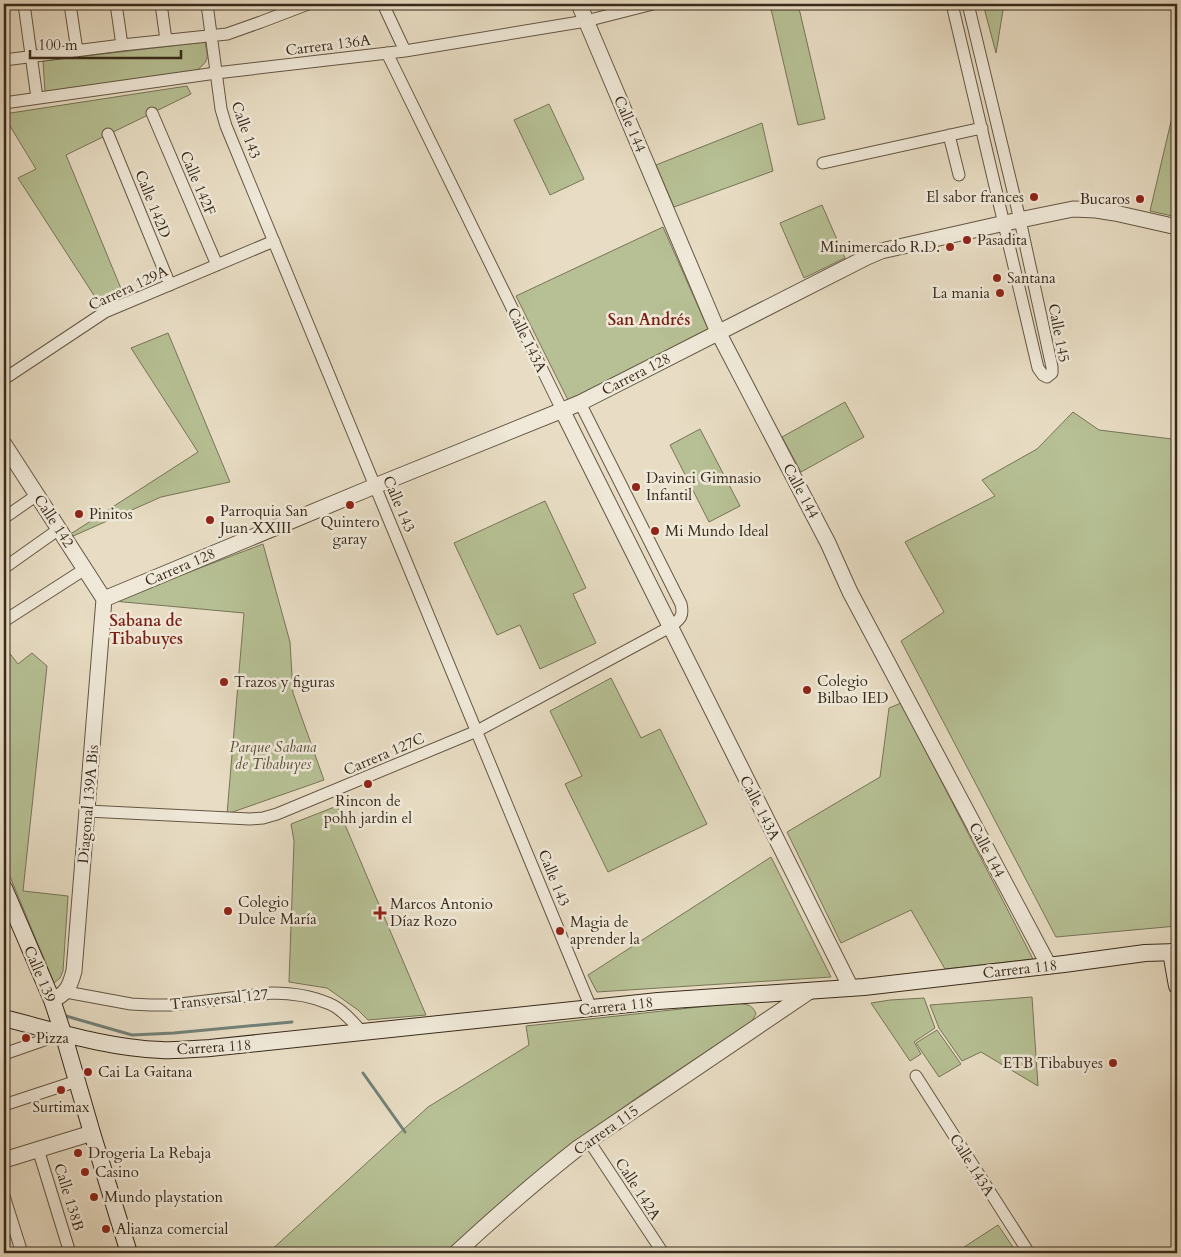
<svg xmlns="http://www.w3.org/2000/svg" width="1181" height="1257" viewBox="0 0 1181 1257" font-family="Cardo,serif">
  <rect width="100%" height="100%" fill="#e8ddc4"/>
  <filter id="stains"><feTurbulence type="fractalNoise" baseFrequency=".004" numOctaves="4"/><feColorMatrix values="0 0 0 0 .2 0 0 0 0 .09 0 0 0 0 .02 0 0 0 .5 -.17"/></filter>
  <radialGradient id="worn" r=".72"><stop offset=".6" stop-color="#630" stop-opacity="0"/><stop offset="1" stop-color="#630" stop-opacity=".3"/></radialGradient>
  <!-- green -->
  <path fill="#b6c094" stroke="#777557" d="M794,4H798L825,119L798,125L771,9Z
    M983,4H1004L996,53Z
    M205,42C208,57 210,60 197,70L45,92L43,61Z
    M187,86L191,94L66,155L122,291L97,300L18,178L36,169L4,116V114Z
    M1177,96V217L1150,211Z
    M549,104L584,179L550,195L514,120Z
    M762,123L773,171L674,207L656,165Z
    M822,205L845,258L804,278L780,223Z
    M663,227L708,329L568,400L516,296Z
    M168,333L230,482L161,497L71,537L69,535L198,452L131,348Z
    M845,402L864,437L801,472L782,437Z
    M1073,412L1099,430L1172,439L1177,441V926L1056,937L901,641L944,612L905,542L995,496L982,480L1037,449Z
    M700,429L740,506L709,522L670,445Z
    M545,501L586,588L573,594L596,643L540,669L520,625L497,635L454,543Z
    M263,544L290,642L293,693L324,780L227,814L244,613L113,601Z
    M4,646L18,664L32,653L47,666L23,891L68,896L63,971L60,978L54,983L4,862Z
    M611,678L641,738L660,729L707,824L608,872L565,784L582,776L550,711Z
    M901,703L1033,959L945,969L911,910L841,943L787,832L880,777L889,708Z
    M337,806L426,1015L368,1020L358,1010L327,988L289,982L294,841L291,824Z
    M771,857L831,977L597,992L588,975Z
    M1032,997L1038,1086L981,1052L962,1061L939,1028L930,1005Z
    M924,998L935,1028L914,1042L921,1054L910,1061L871,1003L890,1000Z
    M735,1003C745,1004 753,1004 756,1014L752,1021L641,1095L563,1150L447,1253H268L428,1107L529,1045L526,1026Z
    M937,1030L961,1064L939,1077L916,1043Z
    M998,1225L1017,1253H955Z"/>
  <g fill="none" stroke-linecap="round" stroke-linejoin="round">
    <!-- stream -->
    <path stroke="#728179" stroke-width="3" d="M66,1016L132,1035L174,1033L292,1022
      M363,1073L405,1132"/>
    <defs>
      <path id="minor" d="M24,4L37,98
        M70,4L77,51
        M116,4L122,45
        M161,4L166,40
        M207,4L221,109L226,126L591,1008
        M383,4L405,51
        M952,4L1038,368L1043,375L1047,377L1052,373V367L1020,220L968,4
        M387,53L562,410
        M4,60L122,45L227,34L261,22L308,4
        M4,103L216,73L405,51L586,21L653,4
        M152,113L217,265
        M108,134L170,285
        M949,135L959,175
        M823,163L982,128
        M4,379L105,312L274,241
        M4,518L37,495
        M4,568L59,529
        M4,621L85,569
        M87,811L250,819L263,818L277,814L477,731L670,627C680,619 684,617 681,604L580,403
        M66,992L131,1004L150,1005H172L272,993C291,993 312,996 330,1004C342,1009 353,1022 362,1032
        M4,1054L61,1034
        M916,1076L1029,1253
        M4,1105L77,1081
        M589,1141L663,1253
        M38,1149L70,1253
        M4,1196L22,1253"/>
      <path id="tertiary" d="M579,4L718,332L828,543L850,592L1049,966
        M562,410L851,988
        M4,444L104,599
        M104,599L375,486L580,403L867,257L881,251L1005,223L1073,209L1096,210L1115,213L1177,227
        M52,1000C67,994 70,986 74,971L104,599
        M4,1160L92,1133
        M456,1253C496,1216 536,1181 578,1148L810,991"/>
      <path id="secondary" d="M4,888L52,1000L63,1033L92,1133L129,1253
        M1171,952L1177,986
        M4,1018C55,1031 107,1048 161,1050C177,1051 194,1049 210,1048L658,1001L864,987L1064,964L1145,953L1177,952"/>
    </defs>
    <!-- minor casing -->
    <use href="#minor" stroke="#645744" stroke-width="13"/>
    <!-- tertiary casing -->
    <use href="#tertiary" stroke="#645744" stroke-width="17"/>
    <!-- secondary casing -->
    <use href="#secondary" stroke="#382a1a" stroke-width="18"/>
    <!-- minor -->
    <use href="#minor" stroke="#f0e9d9" stroke-width="11"/>
    <!-- tertiary -->
    <use href="#tertiary" stroke="#f0e9d9" stroke-width="15"/>
    <!-- secondary -->
    <use href="#secondary" stroke="#f0e9d9" stroke-width="16"/>
  </g>
  <!-- markers -->
  <g fill="#8f2418" stroke="#f0e9d9" stroke-width="2">
    <circle cx="1034" cy="197" r="5"/>
    <circle cx="1140" cy="199" r="5"/>
    <circle cx="967" cy="240" r="5"/>
    <circle cx="950" cy="247" r="5"/>
    <circle cx="997" cy="278" r="5"/>
    <circle cx="1000" cy="293" r="5"/>
    <circle cx="636" cy="487" r="5"/>
    <circle cx="350" cy="505" r="5"/>
    <circle cx="79" cy="514" r="5"/>
    <circle cx="210" cy="520" r="5"/>
    <circle cx="655" cy="531" r="5"/>
    <circle cx="224" cy="682" r="5"/>
    <circle cx="807" cy="690" r="5"/>
    <circle cx="368" cy="784" r="5"/>
    <circle cx="228" cy="911" r="5"/>
    <path d="M377.5 905.5h5v5h5v5h-5v5h-5v-5h-5v-5h5z"/>
    <circle cx="560" cy="931" r="5"/>
    <circle cx="26" cy="1038" r="5"/>
    <circle cx="1113" cy="1063" r="5"/>
    <circle cx="88" cy="1072" r="5"/>
    <circle cx="61" cy="1090" r="5"/>
    <circle cx="78" cy="1153" r="5"/>
    <circle cx="85" cy="1172" r="5"/>
    <circle cx="94" cy="1197" r="5"/>
    <circle cx="106" cy="1229" r="5"/>
  </g>
  <g text-anchor="middle" dominant-baseline="central" stroke-width="5" stroke-linejoin="round" paint-order="stroke">
    <!-- street labels -->
    <g font-size="15" fill="#382a1a" stroke="#f0e9d9">
      <text transform="translate(328 45) rotate(-7)">Carrera 136A</text>
      <text transform="translate(630 124) rotate(67)">Calle 144</text>
      <text transform="translate(246 130) rotate(70)">Calle 143</text>
      <text transform="translate(198 183) rotate(67)">Calle 142F</text>
      <text transform="translate(153 204) rotate(68)">Calle 142D</text>
      <text transform="translate(128 288) rotate(-25)">Carrera 129A</text>
      <text transform="translate(1059 333) rotate(79)">Calle 145</text>
      <text transform="translate(527 340) rotate(64)">Calle 143A</text>
      <text transform="translate(636 374) rotate(-27)">Carrera 128</text>
      <text transform="translate(801 491) rotate(62)">Calle 144</text>
      <text transform="translate(399 504) rotate(67)">Calle 143</text>
      <text transform="translate(54 521) rotate(57)">Calle 142</text>
      <text transform="translate(180 567) rotate(-23)">Carrera 128</text>
      <text transform="translate(384 754) rotate(-23)">Carrera 127C</text>
      <text transform="translate(88 804) rotate(-85)">Diagonal 139A Bis</text>
      <text transform="translate(760 808) rotate(63)">Calle 143A</text>
      <text transform="translate(987 850) rotate(62)">Calle 144</text>
      <text transform="translate(554 878) rotate(68)">Calle 143</text>
      <text transform="translate(1020 969) rotate(-6)">Carrera 118</text>
      <text transform="translate(40 974) rotate(67)">Calle 139</text>
      <text transform="translate(219 999) rotate(-6)">Transversal 127</text>
      <text transform="translate(616 1006) rotate(-6)">Carrera 118</text>
      <text transform="translate(214 1047) rotate(-4)">Carrera 118</text>
      <text transform="translate(606 1130) rotate(-35)">Carrera 115</text>
      <text transform="translate(972 1165) rotate(58)">Calle 143A</text>
      <text transform="translate(638 1189) rotate(57)">Calle 142A</text>
      <text transform="translate(69 1197) rotate(73)">Calle 138B</text>
    </g>
    <!-- poi labels -->
    <g font-size="15" fill="#382a1a" stroke="#f0e9d9" text-anchor="start">
      <text x="1024" y="197" text-anchor="end">El sabor frances</text>
      <text x="1130" y="199" text-anchor="end">Bucaros</text>
      <text x="977" y="240">Pasadita</text>
      <text x="940" y="247" text-anchor="end">Minimercado R.D.</text>
      <text x="1007" y="278">Santana</text>
      <text x="990" y="293" text-anchor="end">La mania</text>
      <text x="646" y="478">Davinci Gimnasio<tspan x="646" dy="17">Infantil</tspan></text>
      <text x="220" y="511">Parroquia San<tspan x="220" dy="17">Juan XXIII</tspan></text>
      <text x="89" y="514">Pinitos</text>
      <text x="350" y="522" text-anchor="middle">Quintero<tspan x="350" dy="17">garay</tspan></text>
      <text x="665" y="531">Mi Mundo Ideal</text>
      <text x="817" y="681">Colegio<tspan x="817" dy="17">Bilbao IED</tspan></text>
      <text x="234" y="682">Trazos y figuras</text>
      <text x="368" y="801" text-anchor="middle">Rincon de<tspan x="368" dy="17">pohh jardin el</tspan></text>
      <text x="238" y="902">Colegio<tspan x="238" dy="17">Dulce María</tspan></text>
      <text x="390" y="904">Marcos Antonio<tspan x="390" dy="17">Díaz Rozo</tspan></text>
      <text x="570" y="922">Magia de<tspan x="570" dy="17">aprender la</tspan></text>
      <text x="36" y="1038">Pizza</text>
      <text x="1103" y="1063" text-anchor="end">ETB Tibabuyes</text>
      <text x="98" y="1072">Cai La Gaitana</text>
      <text x="61" y="1107" text-anchor="middle">Surtimax</text>
      <text x="88" y="1153">Drogeria La Rebaja</text>
      <text x="95" y="1172">Casino</text>
      <text x="104" y="1197">Mundo playstation</text>
      <text x="116" y="1229">Alianza comercial</text>
    </g>
    <!-- park labels -->
    <g font-size="15" font-style="italic" fill="#585038" stroke="#f0e9d9">
      <text x="273" y="747">Parque Sabana<tspan x="273" dy="17">de Tibabuyes</tspan></text>
    </g>
    <!-- neighbourhood labels -->
    <g font-size="16" font-weight="bold" fill="#7a1f14" stroke="#f0e9d9">
      <text x="649" y="320">San Andrés</text>
      <text x="146" y="621">Sabana de<tspan x="146" dy="18">Tibabuyes</tspan></text>
    </g>
  </g>
  <!-- margin -->
  <rect width="1181" height="1257" fill="none" stroke="#e8ddc4" stroke-width="20"/>
  <rect x="5" y="5" width="1171" height="1247" fill="none" stroke="#382a1a" stroke-width="2.5"/>
  <rect x="10" y="10" width="1161" height="1237" fill="none" stroke="#382a1a"/>
  <!-- scale -->
  <path d="M30 50v8h151v-8" fill="none" stroke="#382a1a" stroke-width="2.5"/>
  <text x="38" y="50" font-size="15" fill="#382a1a" stroke="#f0e9d9" stroke-width="4" paint-order="stroke">100 m</text>
  <rect width="100%" height="100%" filter="url(#stains)"/>
  <rect width="100%" height="100%" fill="url(#worn)"/>
</svg>
